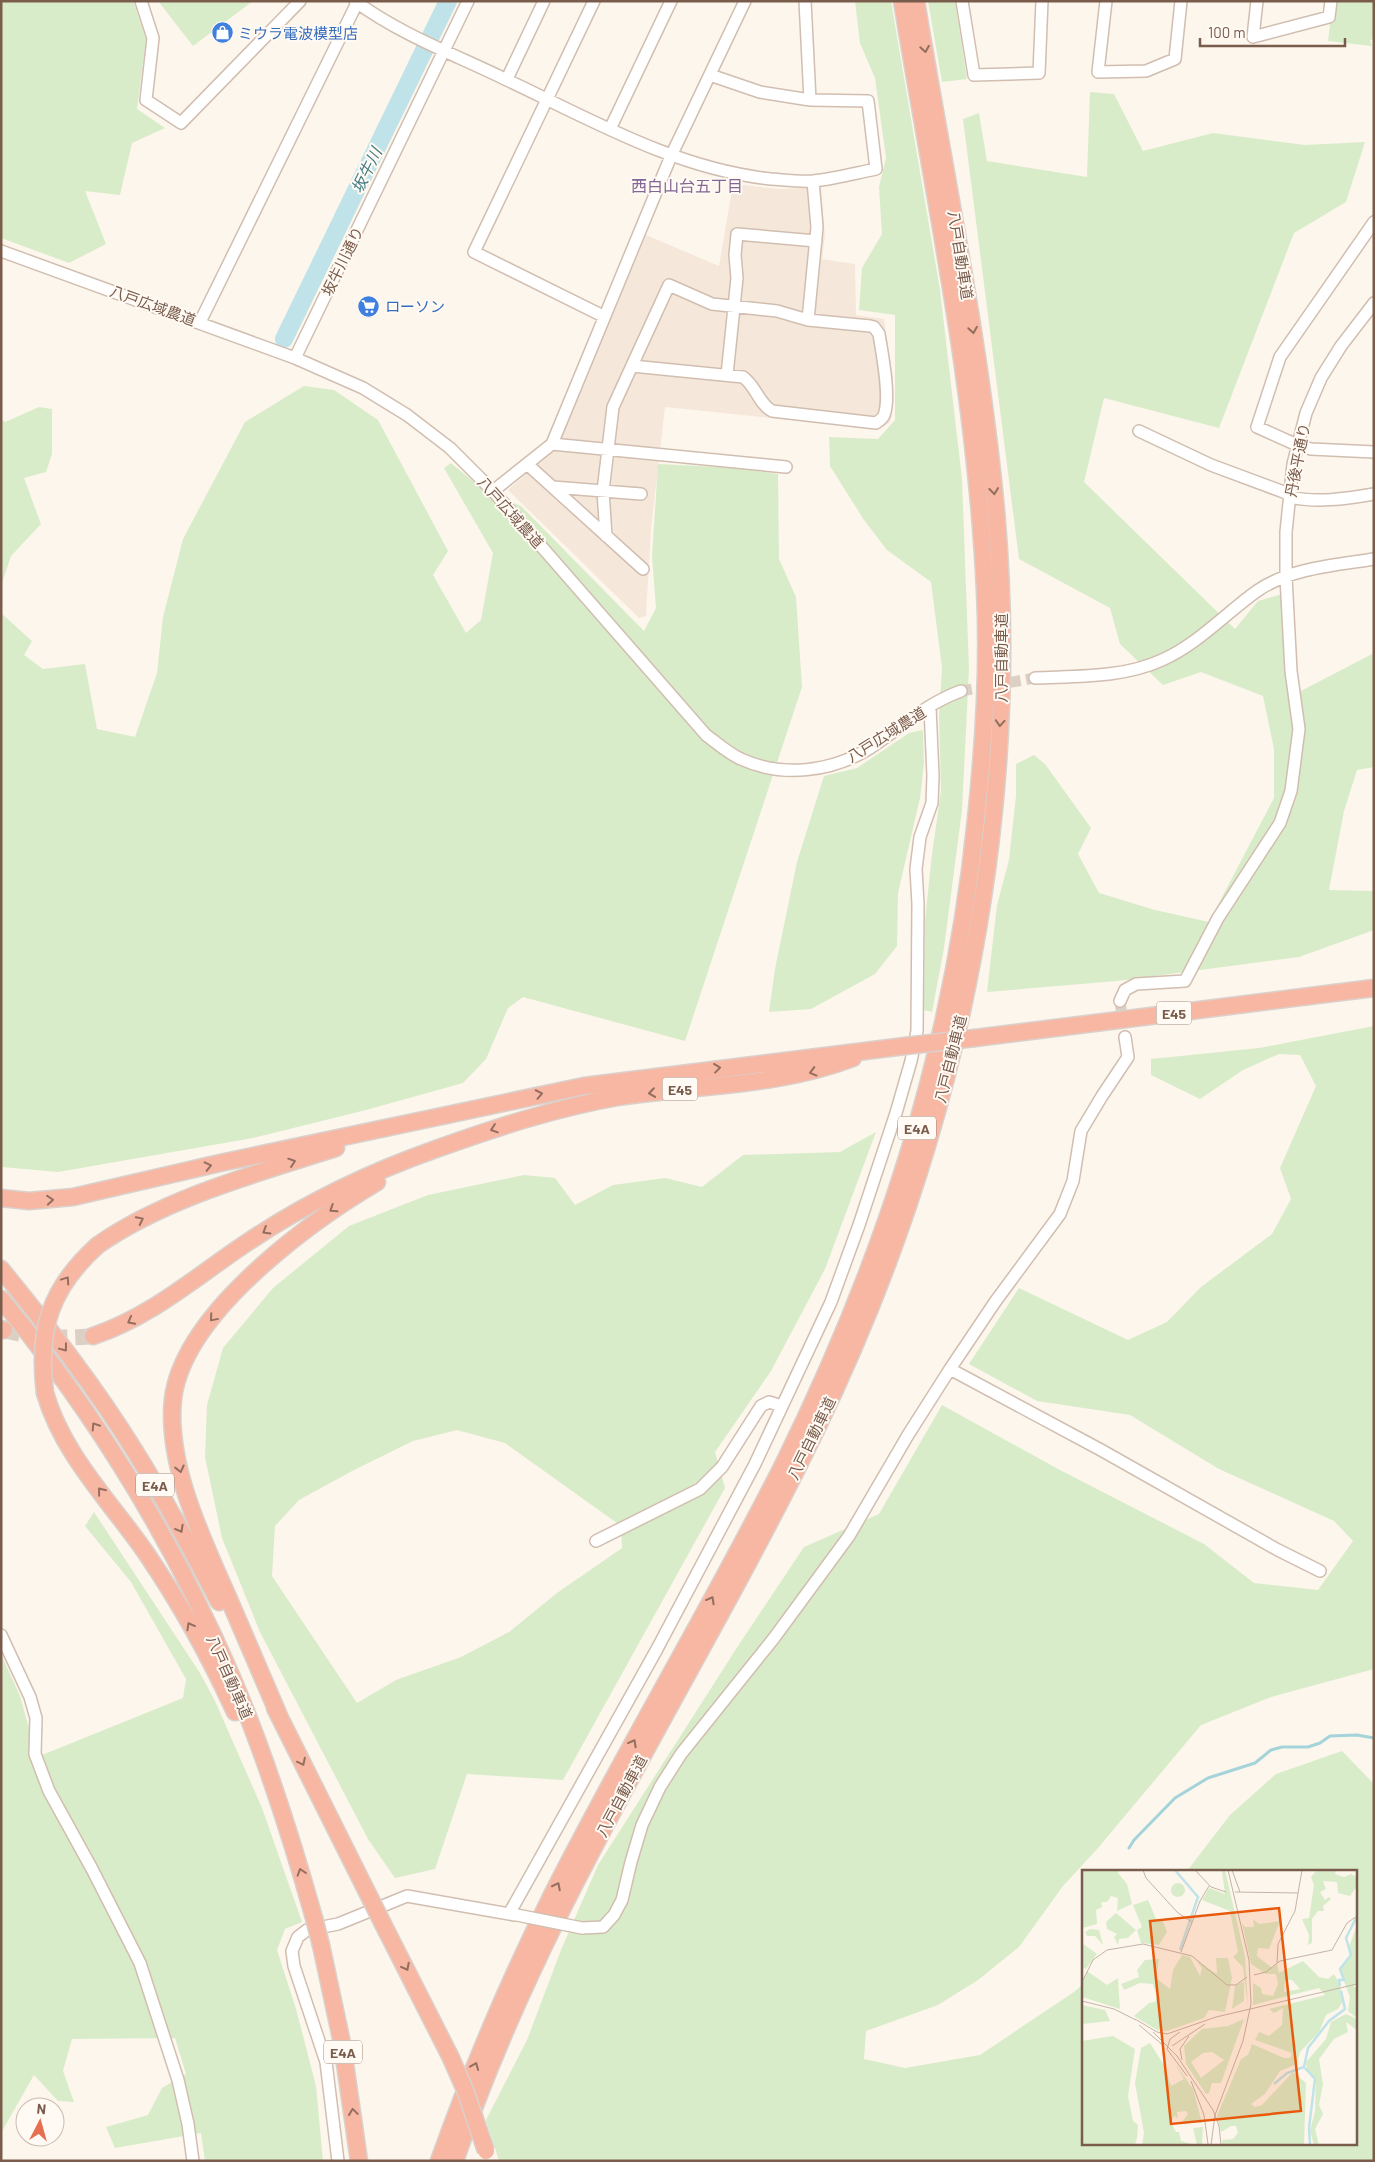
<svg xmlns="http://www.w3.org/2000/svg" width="1375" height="2162" viewBox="0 0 1375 2162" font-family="Barlow,'Noto Sans JP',sans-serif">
  <rect width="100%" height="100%" fill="#fdf6ec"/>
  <!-- residential -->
  <path fill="#f5e8da" d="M733,184L779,189L821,187L825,236L822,259L855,264L856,315L884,319L893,379L892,416L889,423L878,429L665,407L651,529L646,616L639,618L508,490L553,450L646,235L719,266Z"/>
  <!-- green -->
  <path fill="#d8ecc9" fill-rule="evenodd" d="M1,1H133L146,39L137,109L165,128L132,143L120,195L85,191L106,244L69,263L1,238Z
    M158,1H253L193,46Z
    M855,1H891L940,290L962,479L969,669L962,810L944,948L932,1012L924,1010L925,920L932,854L941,791L939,715L942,668L931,582L887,550L864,520L830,466L829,437L878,439L895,420V315L859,310L862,268L882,234L879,187L886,158L875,78L860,43Z
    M928,1H955L967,79L942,82Z
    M1333,1H1374V39L1370,40L1372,46L1328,41Z
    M1090,92L1114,94L1143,151L1213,133L1305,145L1365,142L1346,202L1294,233L1219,428L1104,398L1084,482L1235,629L1258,601L1293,591L1299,692L1374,653V767L1357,770L1344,811L1329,890L1374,891V930L1299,957L1117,981L987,992L997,905L1009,860L1016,796V764L1034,755L1045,764L1091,828L1078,854L1099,893L1155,910L1209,922L1274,798V749L1263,696L1201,672L1163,685L1120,644L1110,608L1019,559L963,119L979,113L987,161L1087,177Z
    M304,386L334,390L378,420L448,551L433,575L466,633L481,620L493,553L444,468L451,463L487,493L521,506L644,631L656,608L652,556L658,464L738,468L778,474L779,559L796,597L802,687L685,1041L523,997L508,1008L486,1059L463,1083L366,1110L253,1138L58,1172L2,1167L1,613L32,641L24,655L43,669L85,664L97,729L135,737L157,673L163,617L183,539L245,422Z
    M39,407L52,409V454L46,472L24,478L41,524L11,556L1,586V419L5,422Z
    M923,730L924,763L920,798L898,893L897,946L875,974L811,1009L769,1012L775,969L797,862L824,776L857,768L909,733Z
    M1374,1026V1669L1271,1697L1201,1725L1098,1848L1063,1886L1019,1947L978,1980L938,2005L866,2031L864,2059L905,2068L980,2055L1074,1992L1084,1983V2143H1356V1871H1187L1230,1815L1276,1774L1342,1751L1374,1784V2161H499L486,2120L527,2040L561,1950L598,1865L738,1646L804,1547L879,1514L942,1405L1058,1469L1204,1544L1254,1583L1318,1590L1353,1541L1334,1521L1219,1469L1130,1415L1037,1401L969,1364L1019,1288L1128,1340L1167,1322L1201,1287L1272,1234L1291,1199L1280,1168L1316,1086L1300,1055L1279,1054L1243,1070L1200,1099L1151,1075V1059L1259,1048Z
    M876,1132L825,1269L771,1371L715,1452L725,1488L563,1780L467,1774L435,1869L395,1878L368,1839L260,1632L222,1538L205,1457L207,1405L223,1348L273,1288L349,1226L428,1195L524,1175L555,1178L575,1205L613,1185L665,1178L702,1187L743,1155L840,1152ZM457,1430L505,1443L621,1526L622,1548L557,1593L509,1632L461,1657L396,1680L357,1703L272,1576L275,1526L299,1500L354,1470L413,1441Z
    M94,1512L200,1673L215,1701L262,1808L302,1922L285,1929L277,1950L296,2009L316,2086L323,2161H205L201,2133L115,2148L106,2127L148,2115L162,2088L186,2074L175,2038L72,2039L63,2071L74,2102L58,2101L34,2075L1,2133V1654L20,1696L37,1757L183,1698L186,1679L131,1582L85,1526Z"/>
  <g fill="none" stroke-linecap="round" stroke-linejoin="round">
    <!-- stream -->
    <path stroke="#a5d3da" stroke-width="3" d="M1129,1848L1134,1840L1175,1798L1208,1778L1255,1763L1271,1750L1282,1747H1308L1320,1743L1330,1736L1357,1735L1374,1738"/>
    <!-- river -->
    <path stroke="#bfe3e8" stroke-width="18" d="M284,339L448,1"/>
    <!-- minor-tunnel -->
    <path stroke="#dcd0c4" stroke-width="11" stroke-dasharray="11 5.5" stroke-linecap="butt" d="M961,691L1035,678
      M1120,1001L1125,1037"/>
    <!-- highway-tunnel -->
    <path stroke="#dcd0c4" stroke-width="16" stroke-dasharray="16 8" stroke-linecap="butt" d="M4,1330C35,1338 62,1339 93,1336"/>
    <defs>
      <path id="minor" d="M141,1L153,38L146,100L181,123L300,1
        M355,1C401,35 456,55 507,80C592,120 676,169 771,179C785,180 799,182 813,181C834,179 856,173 876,169L868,101L810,100L760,92L710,75
        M594,1L474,252L603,316
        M805,1L810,100
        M962,1L974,75L1039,73L1042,1
        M1106,1L1098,72L1146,71L1175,59L1181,1
        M1257,1L1253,37L1329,17L1331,1
        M507,79L544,1
        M610,129L671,1
        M1374,222L1280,357L1257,427L1297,445L1311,449L1374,452
        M1,251L295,358L363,388L407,415L450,448L493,491L706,735C717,743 729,754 741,759C782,778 832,772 870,748C899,729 927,703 961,691
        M200,322L357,3
        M295,358L468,1
        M632,366L743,377C756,386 758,403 772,411L876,423C879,421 883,418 884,415C891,398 882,353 879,334L874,327L870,326L808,320
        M727,375L737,278L735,255L737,234L816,241
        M1139,431L1211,465L1289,494
        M552,444L786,467
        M527,464L643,569
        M553,487L641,494
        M493,491L552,444L671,156L745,1
        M1289,497C1317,503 1345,499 1374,494
        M606,536L603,491L613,407L669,285L712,304L777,311L808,320L817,227L813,181
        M1035,678C1077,676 1123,678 1162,660C1198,644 1226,613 1257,591C1290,568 1336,565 1374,559
        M1120,1001L1125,990L1136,984L1185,981L1218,918L1280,823L1291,791L1299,729L1291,671L1286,577V532L1293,464L1306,413L1321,378L1341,346L1374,303
        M950,1369L1101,1450L1278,1550L1320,1571
        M596,1541L700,1489L722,1467L761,1406L769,1402L782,1406
        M1,1635L30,1697L36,1718L35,1754L49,1791L92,1869L140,1963L178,2080L188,2124L193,2161
        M509,1914L657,1649L755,1464L831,1302L859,1225L896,1113L911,1061L917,1031L918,904L916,869L920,837L932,803L933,776L930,707
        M582,1928L603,1927L614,1915L622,1900L631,1862L642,1825L660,1787L681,1754L774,1638L849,1536L908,1435L950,1369L995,1302L1060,1214L1073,1181L1081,1131L1102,1096L1128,1057L1125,1037
        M338,2161L326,2062L294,1966L292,1951L298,1937L307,1930L338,1924L407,1896L515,1915"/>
      <path id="highway" d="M975,1038L1374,988
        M1,1198L29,1201L73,1197L220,1163L584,1086L905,1046
        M98,1245C165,1198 258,1173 336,1148
        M1,1269C49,1328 96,1388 136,1453C166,1501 193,1552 219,1602
        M1,1299C95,1413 173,1541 231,1675C265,1754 291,1836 314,1918
        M1,1329L4,1330
        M93,1336C153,1316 199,1274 251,1240C308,1202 371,1172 436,1149C495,1128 555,1108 618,1097C696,1085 778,1087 853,1058
        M45,1393C63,1455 110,1501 146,1553C180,1603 210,1657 235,1712
        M275,1708L370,1898
        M280,1718C263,1678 245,1637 228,1597C202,1538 166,1464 173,1399C183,1314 308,1223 377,1182
        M383,1924L450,2056
        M321,1945L342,2043L359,2161
        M439,2161C471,2071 508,1983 551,1897C625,1750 710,1610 784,1463C886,1256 953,1049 976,819C984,743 989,667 985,591C976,391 934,197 902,1
        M455,2161C542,1903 697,1676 815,1432C953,1149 1024,826 996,510C980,339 944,171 916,1"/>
    </defs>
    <!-- minor casing -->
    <use href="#minor" stroke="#d1beb0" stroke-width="14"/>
    <!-- highway casing -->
    <use href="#highway" stroke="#dad1cd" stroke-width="19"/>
    <!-- minor -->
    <use href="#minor" stroke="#fff" stroke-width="11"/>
    <!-- highway -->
    <use href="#highway" stroke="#f7b7a3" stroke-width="16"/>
    <defs>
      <path id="minor-bridge" d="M517,1915L582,1928"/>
      <path id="highway-bridge" d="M905,1046L975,1038
        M45,1393C37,1330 50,1288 98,1245
        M370,1898L383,1924
        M314,1918L321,1945
        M450,2056L465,2090L486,2151"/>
    </defs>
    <!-- minor-bridge casing -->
    <use href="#minor-bridge" stroke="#d1beb0" stroke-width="14" stroke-linecap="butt"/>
    <!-- highway-bridge casing -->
    <use href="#highway-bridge" stroke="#dad1cd" stroke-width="19" stroke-linecap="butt"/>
    <!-- minor-bridge -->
    <use href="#minor-bridge" stroke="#fff" stroke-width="11"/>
    <!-- highway-bridge -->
    <use href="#highway-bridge" stroke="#f7b7a3" stroke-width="16"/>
  </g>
  <!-- one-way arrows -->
  <defs><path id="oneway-chevron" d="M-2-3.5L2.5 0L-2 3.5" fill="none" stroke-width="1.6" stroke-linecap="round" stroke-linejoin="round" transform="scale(1.25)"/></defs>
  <g stroke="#936e5e">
    <use href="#oneway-chevron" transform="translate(925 49) rotate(80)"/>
    <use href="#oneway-chevron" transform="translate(973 330) rotate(81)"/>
    <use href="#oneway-chevron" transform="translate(994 491) rotate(84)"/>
    <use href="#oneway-chevron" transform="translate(1000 723) rotate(94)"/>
    <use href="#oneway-chevron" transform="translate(717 1068) rotate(-7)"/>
    <use href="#oneway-chevron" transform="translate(813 1072) rotate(165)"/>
    <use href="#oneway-chevron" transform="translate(652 1093) rotate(172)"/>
    <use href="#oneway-chevron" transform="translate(539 1094) rotate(-12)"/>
    <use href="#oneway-chevron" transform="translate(494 1129) rotate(161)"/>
    <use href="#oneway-chevron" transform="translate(292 1162) rotate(-19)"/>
    <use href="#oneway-chevron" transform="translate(208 1166) rotate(-13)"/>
    <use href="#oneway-chevron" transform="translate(50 1200) rotate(-5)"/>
    <use href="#oneway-chevron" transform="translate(333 1209) rotate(147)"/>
    <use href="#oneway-chevron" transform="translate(140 1220) rotate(-26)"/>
    <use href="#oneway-chevron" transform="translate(266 1231) rotate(149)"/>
    <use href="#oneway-chevron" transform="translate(66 1280) rotate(-56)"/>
    <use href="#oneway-chevron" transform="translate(213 1318) rotate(130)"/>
    <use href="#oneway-chevron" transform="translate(131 1321) rotate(152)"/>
    <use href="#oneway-chevron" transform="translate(64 1348) rotate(53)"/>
    <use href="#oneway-chevron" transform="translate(95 1426) rotate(-123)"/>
    <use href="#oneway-chevron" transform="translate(180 1469) rotate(76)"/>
    <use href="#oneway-chevron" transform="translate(101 1491) rotate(-129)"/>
    <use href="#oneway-chevron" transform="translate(180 1529) rotate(61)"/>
    <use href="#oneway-chevron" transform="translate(711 1600) rotate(-61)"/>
    <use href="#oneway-chevron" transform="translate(190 1626) rotate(-119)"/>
    <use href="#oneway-chevron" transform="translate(633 1743) rotate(-61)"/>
    <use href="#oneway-chevron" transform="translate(302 1762) rotate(64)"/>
    <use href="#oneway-chevron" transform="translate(301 1872) rotate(-108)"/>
    <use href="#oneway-chevron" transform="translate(557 1886) rotate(-63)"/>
    <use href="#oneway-chevron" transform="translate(406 1967) rotate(62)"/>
    <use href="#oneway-chevron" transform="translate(475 2066) rotate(-68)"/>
    <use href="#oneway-chevron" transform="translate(353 2112) rotate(-98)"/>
  </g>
  <!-- icons -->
  <defs>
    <symbol id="shop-disc" viewBox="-11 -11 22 22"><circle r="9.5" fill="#3f7fe0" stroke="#fffaf3"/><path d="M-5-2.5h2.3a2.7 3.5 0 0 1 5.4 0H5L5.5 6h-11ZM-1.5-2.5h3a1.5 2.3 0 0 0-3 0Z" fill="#fff"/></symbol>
    <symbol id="supermarket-disc" viewBox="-11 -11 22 22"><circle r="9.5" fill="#3f7fe0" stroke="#fffaf3"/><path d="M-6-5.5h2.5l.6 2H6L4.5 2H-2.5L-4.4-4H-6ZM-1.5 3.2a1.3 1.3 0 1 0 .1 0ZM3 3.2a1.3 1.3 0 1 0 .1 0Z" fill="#fff"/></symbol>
  </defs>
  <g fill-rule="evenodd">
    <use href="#shop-disc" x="210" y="20" width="25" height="25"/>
    <use href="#supermarket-disc" x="356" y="294" width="25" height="25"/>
  </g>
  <g text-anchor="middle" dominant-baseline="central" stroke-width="4" stroke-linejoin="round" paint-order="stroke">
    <!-- shield labels -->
    <g fill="#fffaf3" stroke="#a28b7f" stroke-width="1">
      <rect x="1156.5" y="1001.5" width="35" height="23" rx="4"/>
      <rect x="662.5" y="1077.5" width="35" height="23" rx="4"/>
      <rect x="898" y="1116.5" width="38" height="23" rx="4"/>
      <rect x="136" y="1473.5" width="38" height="23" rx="4"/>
      <rect x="324" y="2040.5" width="38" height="23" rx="4"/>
    </g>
    <g font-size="14" font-weight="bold" fill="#7a5c4d">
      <text x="1174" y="1013">E45</text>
      <text x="680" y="1089">E45</text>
      <text x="917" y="1128">E4A</text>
      <text x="155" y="1485">E4A</text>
      <text x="343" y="2052">E4A</text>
    </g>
    <!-- shop labels -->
    <g font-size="15" fill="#366cbe" stroke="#fffaf3" text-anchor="start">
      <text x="238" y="33">ミウラ電波模型店</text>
      <text x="385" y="306">ローソン</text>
    </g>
    <!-- street labels -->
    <g font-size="15" fill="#7a5c4d" stroke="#fffaf3">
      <text transform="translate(961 255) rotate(81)">八戸自動車道</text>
      <text transform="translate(342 261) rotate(-64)">坂牛川通り</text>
      <text transform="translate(153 305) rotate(20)">八戸広域農道</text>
      <text transform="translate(1297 460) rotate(-79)">丹後平通り</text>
      <text transform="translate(511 512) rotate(48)">八戸広域農道</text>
      <text transform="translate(1001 658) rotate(-90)">八戸自動車道</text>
      <text transform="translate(886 734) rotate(-32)">八戸広域農道</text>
      <text transform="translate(950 1059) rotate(-76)">八戸自動車道</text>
      <text transform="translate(811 1438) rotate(-64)">八戸自動車道</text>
      <text transform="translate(230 1677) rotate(66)">八戸自動車道</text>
      <text transform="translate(621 1796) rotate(-62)">八戸自動車道</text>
    </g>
    <!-- water labels -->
    <g font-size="16" font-style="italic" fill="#437c86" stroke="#fffaf3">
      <text transform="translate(366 170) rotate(-64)">坂牛川</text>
    </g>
    <!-- neighbourhood labels -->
    <g font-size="16" fill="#846695" stroke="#fffaf3">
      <text x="687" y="185">西白山台五丁目</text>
    </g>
  </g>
  <!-- overview -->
  <g transform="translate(1082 1870)">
    <rect width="275" height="275" fill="#fdf6ec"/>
    <path d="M0,0H37L36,3L45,14L50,34L35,41L36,28L29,26L25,32H19L20,37L14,40L15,54L0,58ZM143,0L163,87L166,137L161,97L151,87L156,82L148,41L120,30L127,18L143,24L140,1ZM235,0H254L253,4L262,7L269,4L275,7V16L268,26L256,23L255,12L241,11L244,19L238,22L243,30L247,27L249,29L241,36L242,41H236L230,49V73L226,75L227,65L220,49L227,48L232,15L229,7ZM89 20a7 7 0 1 1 14 0a7 7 0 1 1-14 0ZM66,30L74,49H80L85,62L77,75L59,73L55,60L60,57L51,35ZM34,43L54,60L46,68L37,69L36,75L32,67L35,64L25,59L24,52ZM171,49L177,54L198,51L187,79L176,78L175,86L190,98L195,94L197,103L221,91L237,107L246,109L252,104L258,115L261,131L256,139L244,145L237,162L218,182L215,194L198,201L183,224L169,234L173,237L180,235L211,202L224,213L222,275H140V270L151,269L156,263L154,256H149L139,262L135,246L159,189L166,185L170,174L202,188H208L210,183L173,170L177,162L187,166L200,155L201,138L192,143L187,139L243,125L237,118L171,135V113L179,118L180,124L191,126L196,114L194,104H184L169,94L160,53L163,57H172ZM203,110H210L218,119L202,122ZM275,55V112L271,117H275V148L266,141L268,127L258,101L268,87L267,77ZM8,59L17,60L21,75L13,66H5L3,62ZM0,73L15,84L4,99L0,97ZM100,85L108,87L118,106L120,98L114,91L135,104L134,88H146L150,108L143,142L127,140L122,148L85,161L75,160L52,146L67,133L73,132L75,126L71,114L58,113L42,120L39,114L57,107L55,100L63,90L77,89L74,108L88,119L91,100ZM5,101L25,115L36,108L38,139L0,127V113ZM162,111V131L150,139L153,116ZM0,135L23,140L28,151L0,154ZM264,144L275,149V160L264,152L266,162L252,169L237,189L241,214L237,235L241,244L233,259L237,275H232L228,261L233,241L234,209L225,200L224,192L244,169L249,152ZM162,149L139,213H130L127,223L124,224L104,194L102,176L120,159L146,156ZM130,182L142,190L119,208L109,192L121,183ZM31,166L53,179L46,226L51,251L56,255L55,268L53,275H0V171ZM68,173L82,195L89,216L102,209L92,192L111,219L120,253L100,252L106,244L104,241L95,242L96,248L92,246L89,252L94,262H97L99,271L113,275H60L62,263L53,213L59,178ZM121,257L120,275H115L111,258Z" fill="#d8ecc9" fill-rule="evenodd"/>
    <path fill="none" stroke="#bfe3e8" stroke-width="2.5" d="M93,0L116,27L98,80M258,116L257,110H262L258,99L269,85L264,68L274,48M223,198L233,209L227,258L228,275M192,214L205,203L222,197L226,178L247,151L263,139L259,121"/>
    <path fill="none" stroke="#c5b3a7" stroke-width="1" d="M61,0L64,8L96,43L110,52M113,0L129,17L144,22M150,0L158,22M153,22L216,23M99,82L118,31L127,16M195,93L196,74L213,41L220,0M172,105L184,102L198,91L250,80L265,53L275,46M0,112L11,90L25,80L61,74L110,86L145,115H154L165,107M0,131L32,139L54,150M53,149L75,162L85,164L134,147L275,114M57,155L82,176M71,162L95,186L131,240L137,256L139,275M98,162L88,169L85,179L105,206M90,176L123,154M100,190L98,179L107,166M109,211L122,245L126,274M129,275L133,245L161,171L169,134L167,90L146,0"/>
    <path fill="#e8590c" fill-opacity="0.15" stroke="#e8590c" stroke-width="2.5" d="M197,38L219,241L89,254L68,51Z"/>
    <rect width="275" height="275" fill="none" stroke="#7a5c4d" stroke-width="2.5"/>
  </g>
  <!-- border -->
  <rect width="1375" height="2162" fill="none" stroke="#7a5c4d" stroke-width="5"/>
  <!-- north arrow -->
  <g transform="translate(40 2122) rotate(6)"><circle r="24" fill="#fffaf3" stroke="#cabbb1"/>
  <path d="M0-4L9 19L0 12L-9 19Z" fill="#e76f51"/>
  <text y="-8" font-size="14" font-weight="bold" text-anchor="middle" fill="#7a5c4d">N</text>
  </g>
  <!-- scale -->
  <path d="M1200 38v8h145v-8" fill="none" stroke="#7a5c4d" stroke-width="2.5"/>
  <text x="1208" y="38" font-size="15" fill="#7a5c4d" stroke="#fffaf3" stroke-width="4" paint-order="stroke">100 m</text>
</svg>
